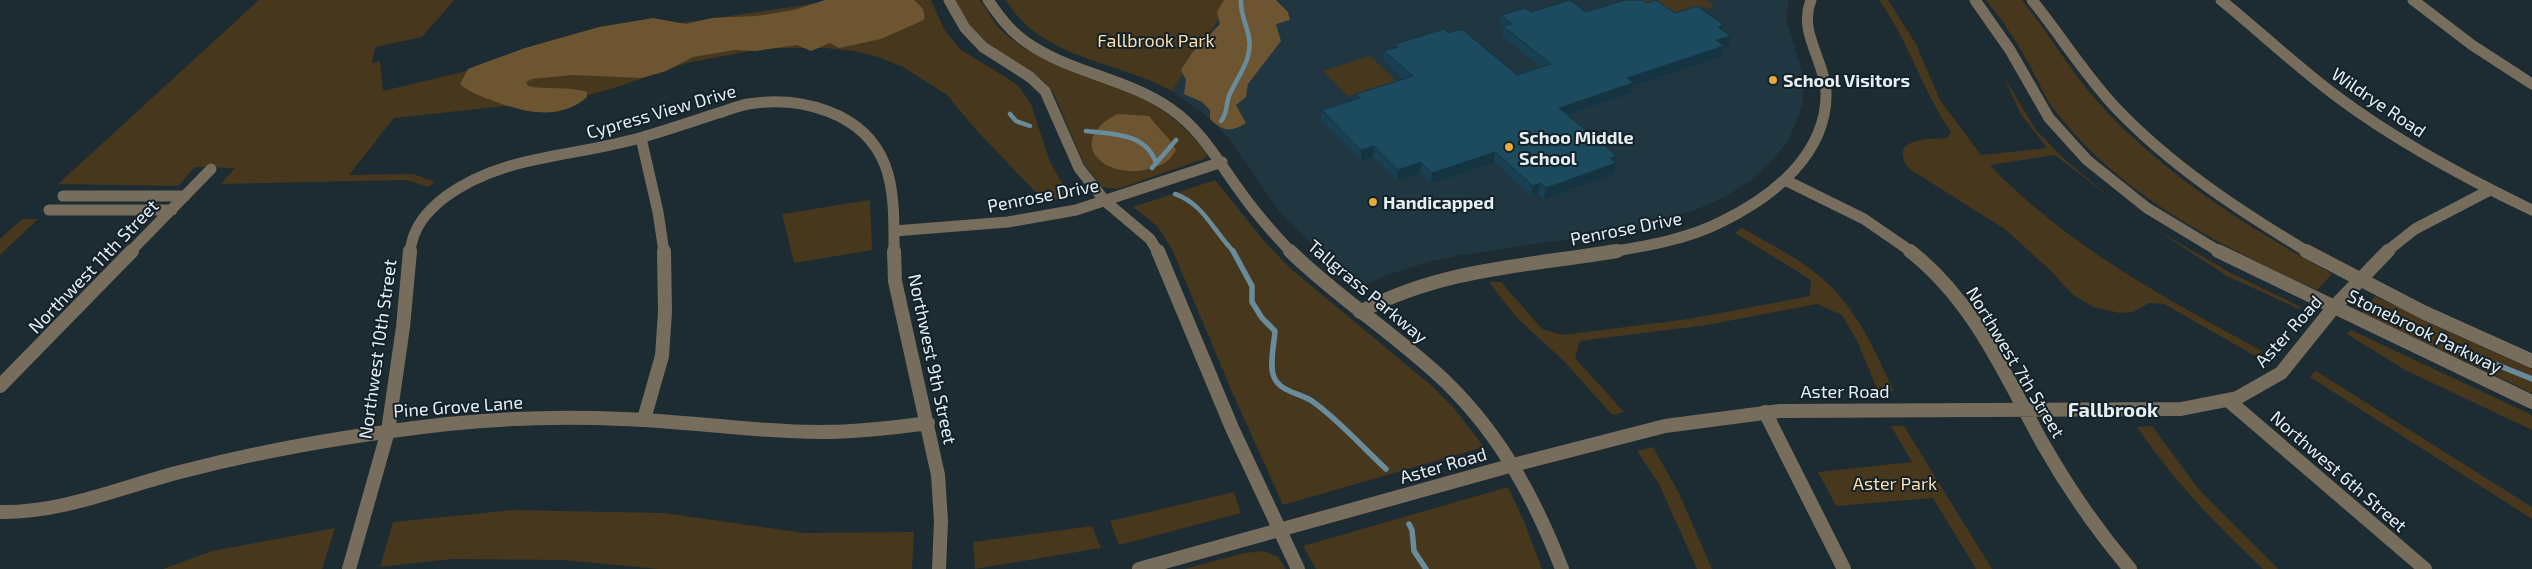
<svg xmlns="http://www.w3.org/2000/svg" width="2532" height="569" viewBox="0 0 2532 569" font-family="'Exo 2',sans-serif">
  <rect width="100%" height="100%" fill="#1d2b32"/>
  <!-- built -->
  <path fill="#203640" d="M1231,0H1789L1786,19L1801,68L1804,87L1802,106L1789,140L1768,165L1751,180L1725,197L1693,211L1628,230L1456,256L1428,262L1390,274L1357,289L1281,214L1228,137L1204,114L1172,91Z"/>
  <!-- green -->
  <path fill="#47371d" d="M259,0H454L422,37L375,47L372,63L380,61L383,91L646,28L826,2V0H931L944,29L960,49L1018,85L1031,104L1050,162L1061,181L1074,195L1045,202L977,131L947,95L903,67L878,57L853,51L825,48H767L687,63L614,88L578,98L394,118L349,175L413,174L435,182L428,187L407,180L221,184L235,168L195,167L178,186L58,184Z
    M955,0H980C986,8 991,18 997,26C1037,68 1096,72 1144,99C1170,113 1190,131 1207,154L1206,158L1118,189L1102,187L1084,164L1054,94L1045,82L982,39L971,27Z
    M1006,0H1231L1172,91C1115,60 1041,59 1006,0Z
    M1627,0H1706L1715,6L1706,9L1701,6L1665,18Z
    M1879,0H1888L1916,44L1940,100L1981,155L2047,148L2020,113L2004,77L2036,130L2063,158L2115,201L2055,155L1990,165C2002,179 2018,192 2031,204C2100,264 2182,307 2262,351L2255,356L2164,304L2149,303L2133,312L2120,313L2093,307L2072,294L2050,270L2006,230L1908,168C1888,138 1928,139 1947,138L1951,132C1922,90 1909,42 1879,0Z
    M1986,0H2022C2048,32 2069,69 2097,101C2162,174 2248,227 2332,274L2317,290C2222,247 2121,196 2056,112C2045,98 2039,82 2030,66C2017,42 2003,21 1986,0Z
    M1370,56L1396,81L1348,96L1323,71Z
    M1215,180L1264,241L1291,269L1432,386L1453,407L1484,447L1283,505L1233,394L1172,249L1157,226L1133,207Z
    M870,200L872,250L794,263L782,214Z
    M22,219H38L0,255V239Z
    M1742,228C1770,244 1799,258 1823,279C1857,308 1875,352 1894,391H1878L1858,343L1842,315L1817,304L1707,325L1580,341L1575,358L1624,412L1612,415L1565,362L1517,318L1489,282H1501L1542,329L1563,335L1688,319L1810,296L1811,280L1735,233Z
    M2155,229L2231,273L2301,307L2299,309L2227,276Z
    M2375,296L2453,334L2532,369V393L2362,313Z
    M2351,330L2532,415V430L2405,370L2347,334Z
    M2316,371L2532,507V519L2310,377Z
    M1891,426H1904L1992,569H1976L1933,498L1836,506L1818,472L1912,462Z
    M2152,426L2200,491L2278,569H2263C2216,525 2173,480 2137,427Z
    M1653,447L1678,491L1712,569H1697L1659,484L1637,451Z
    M1508,487L1523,519L1542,569H1316L1303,546Z
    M1234,492L1241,513L1119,545L1110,521Z
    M513,510L664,513L804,533L914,532L912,569H659L562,560L452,559L380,567L393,522Z
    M1092,526L1101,548L975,569L973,542Z
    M335,528L322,569H163L212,551Z
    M1263,551L1278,557L1286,569H1184L1244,553Z"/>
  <!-- forest -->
  <path fill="#6c5530" d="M825,0H914C921,6 926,10 924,20L881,39L839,48L830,43L811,51L797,45L756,51L735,50L693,57L666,71L642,78L572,75L532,79L526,82L528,86C548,90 567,86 587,92V97C559,122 522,112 491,100C480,96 469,92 460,84L468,69L489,61L525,48L599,27L653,18L686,24L712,18L757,16L794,10Z
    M1224,0H1276L1288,12L1290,20L1276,24L1281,41L1248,84L1246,97L1236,105L1246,123C1230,133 1223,131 1210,119V110L1202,102L1184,94L1186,80L1181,70L1192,53L1220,24L1217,12Z
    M1117,114L1149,116C1158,129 1169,136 1176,150C1173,154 1170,159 1166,162C1163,165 1156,166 1152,168C1107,183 1062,143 1117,114Z"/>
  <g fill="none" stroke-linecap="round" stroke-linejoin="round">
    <!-- stream-far1 -->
    <path stroke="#698c9c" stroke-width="4.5" d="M1010,114L1016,121L1030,126
      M1221,121C1227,115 1226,104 1229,96C1237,76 1253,60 1249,38C1247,25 1240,14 1241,0
      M1086,131C1113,134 1146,133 1156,163
      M1152,168L1176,140
      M1175,194C1204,204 1213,231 1234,252"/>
    <!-- stream -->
    <path stroke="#698c9c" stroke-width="5.5" d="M1233,251L1252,286V302L1262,318L1275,331C1274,344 1269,366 1274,377C1280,392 1300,393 1312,401C1339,420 1362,447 1386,469
      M2458,349L2532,379
      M1409,524L1412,530L1414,551L1426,569"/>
    <!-- minor-far1 -->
    <path stroke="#776d5d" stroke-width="11" d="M2221,0C2259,31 2295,65 2335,95C2396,141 2463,177 2532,210
      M2413,0L2472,45L2532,84
      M641,138L658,212L664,252
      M1785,180L1864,219L1912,252
      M63,196H185
      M49,210H172
      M894,231L1008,222L1076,210L1222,162
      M130,252L211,169
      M410,252C413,227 426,212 445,197C503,154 576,157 643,137C667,130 691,122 715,114C726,111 737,106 748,104C799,96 864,111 885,165C895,191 894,225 894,252
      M1609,252C1648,246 1688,239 1723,221C1774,196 1828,153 1826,91C1824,59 1798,32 1811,0
      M2386,252L2415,229L2490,190"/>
    <!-- minor -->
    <path stroke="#776d5d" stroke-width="14" d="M894,251L895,281L938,475L941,521L939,569
      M1910,251C1974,301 2005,375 2043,444C2068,488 2097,530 2130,569
      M1360,312C1443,268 1527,266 1617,251
      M0,386L132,251
      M2229,401L2425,569
      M1765,412L1844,569
      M644,419L662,356L665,312L664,251
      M1513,465L1665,426L1780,411L2181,409L2237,398L2281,373L2334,307L2388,251
      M0,512C66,513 125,485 188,470C273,448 360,434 448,424C506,418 564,416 622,419C688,421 754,432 820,432C856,432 892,428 928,423
      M349,569L388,431L403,327L410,251"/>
    <!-- tertiary-far1 -->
    <path stroke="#776d5d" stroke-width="11" d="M949,0L965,28L983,47L1030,77L1045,91L1079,168L1105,201L1150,239L1158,252
      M988,0C999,16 1010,31 1026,42C1070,73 1127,78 1171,109C1200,129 1217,159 1237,187C1253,210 1272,232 1291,252
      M1975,0L2010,50L2049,118L2087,160L2147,208L2220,252
      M2032,0C2061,36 2085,75 2116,108C2171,166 2240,211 2308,252"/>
    <!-- tertiary -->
    <path stroke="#776d5d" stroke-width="14" d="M1158,251L1232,428L1298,569
      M1290,251C1339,299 1397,335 1447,383C1501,436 1535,499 1562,569
      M2218,251L2532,402
      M2306,251L2423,312L2532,361
      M1139,569L1513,465"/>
  </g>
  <!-- wall -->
  <path fill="#184052" d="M1646,3L1675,13L1724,25L1723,30L1728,46L1723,47L1721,56L1632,86L1631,93L1567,115L1616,163L1613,174L1544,199L1538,194L1531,196L1494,162L1431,184L1420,173L1397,181L1373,157L1361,161L1321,120L1322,110L1356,99V94L1403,79L1384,61V51L1395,48V44L1448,33L1517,75L1541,68L1502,36L1503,28L1500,25L1501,15L1531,12H1586Z"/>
  <!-- shaded-wall -->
  <path fill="#143442" d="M1724,25L1721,35L1718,27Z
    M1731,36L1728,46L1723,47L1721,56L1632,86L1631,93L1557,118L1559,108L1716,40Z
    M1374,146L1373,157L1361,161V150Z
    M1495,152L1494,162L1431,184L1432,173Z
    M1617,156L1613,174L1544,199L1546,188L1610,158Z
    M1421,162L1420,173L1397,181L1398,170Z
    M1540,183L1538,194L1531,196L1533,186Z"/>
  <!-- building -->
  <path fill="#1c4b5f" stroke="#143442" d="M1570,0L1586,12L1625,0H1642L1646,3L1656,0L1675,13L1697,6L1724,25L1718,27L1731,36L1716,40L1724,46L1627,78L1633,83L1559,108L1617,156L1610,158L1616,163L1546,188L1540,183L1533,186L1495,152L1432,173L1421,162L1398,170L1374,146L1361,150L1322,110L1360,98L1356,94L1413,76L1384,51L1398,47L1395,44L1444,29L1448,33L1462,29L1517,75L1551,64L1503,26L1512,24L1501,15L1525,8L1531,12Z"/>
  <!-- markers -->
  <g fill="#eaaa38" stroke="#132128" stroke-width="2">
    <circle cx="1773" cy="80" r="5"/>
    <circle cx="1509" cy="147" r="5"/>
    <circle cx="1373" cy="202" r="5"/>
  </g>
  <g text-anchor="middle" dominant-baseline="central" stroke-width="4" stroke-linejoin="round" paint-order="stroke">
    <!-- park labels -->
    <g font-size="18" fill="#feddad" stroke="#132128">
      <text x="1156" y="40">Fallbrook Park</text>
      <text x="1895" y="483">Aster Park</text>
    </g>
    <!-- poi labels -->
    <g font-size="18" font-weight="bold" fill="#e5eef3" stroke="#132128" text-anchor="start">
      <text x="1783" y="80">School Visitors</text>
      <text x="1519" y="137">Schoo Middle<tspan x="1519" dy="21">School</tspan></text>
      <text x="1383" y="202">Handicapped</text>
    </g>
    <!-- street labels -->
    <g font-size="18" fill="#e5eef3" stroke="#132128">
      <text transform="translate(2379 102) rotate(34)">Wildrye Road</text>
      <text transform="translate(661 111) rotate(-16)">Cypress View Drive</text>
      <text transform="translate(1043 195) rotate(-11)">Penrose Drive</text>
      <text transform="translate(1626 228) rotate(-11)">Penrose Drive</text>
      <text transform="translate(93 266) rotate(-46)">Northwest 11th Street</text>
      <text transform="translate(1368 291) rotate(40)">Tallgrass Parkway</text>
      <text transform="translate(2288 331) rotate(-48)">Aster Road</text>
      <text transform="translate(2425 331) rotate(26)">Stonebrook Parkway</text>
      <text transform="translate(377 349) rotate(-82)">Northwest 10th Street</text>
      <text transform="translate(933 359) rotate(78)">Northwest 9th Street</text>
      <text transform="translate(2016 362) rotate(59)">Northwest 7th Street</text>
      <text x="1845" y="391">Aster Road</text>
      <text transform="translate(458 406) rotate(-4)">Pine Grove Lane</text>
      <text transform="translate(1443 465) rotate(-16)">Aster Road</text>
      <text transform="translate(2339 471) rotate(41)">Northwest 6th Street</text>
    </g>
    <!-- quarter labels -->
    <g font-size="20" font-weight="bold" fill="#e5eef3" stroke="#132128">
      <text x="2113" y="409">Fallbrook</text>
    </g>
  </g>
</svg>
